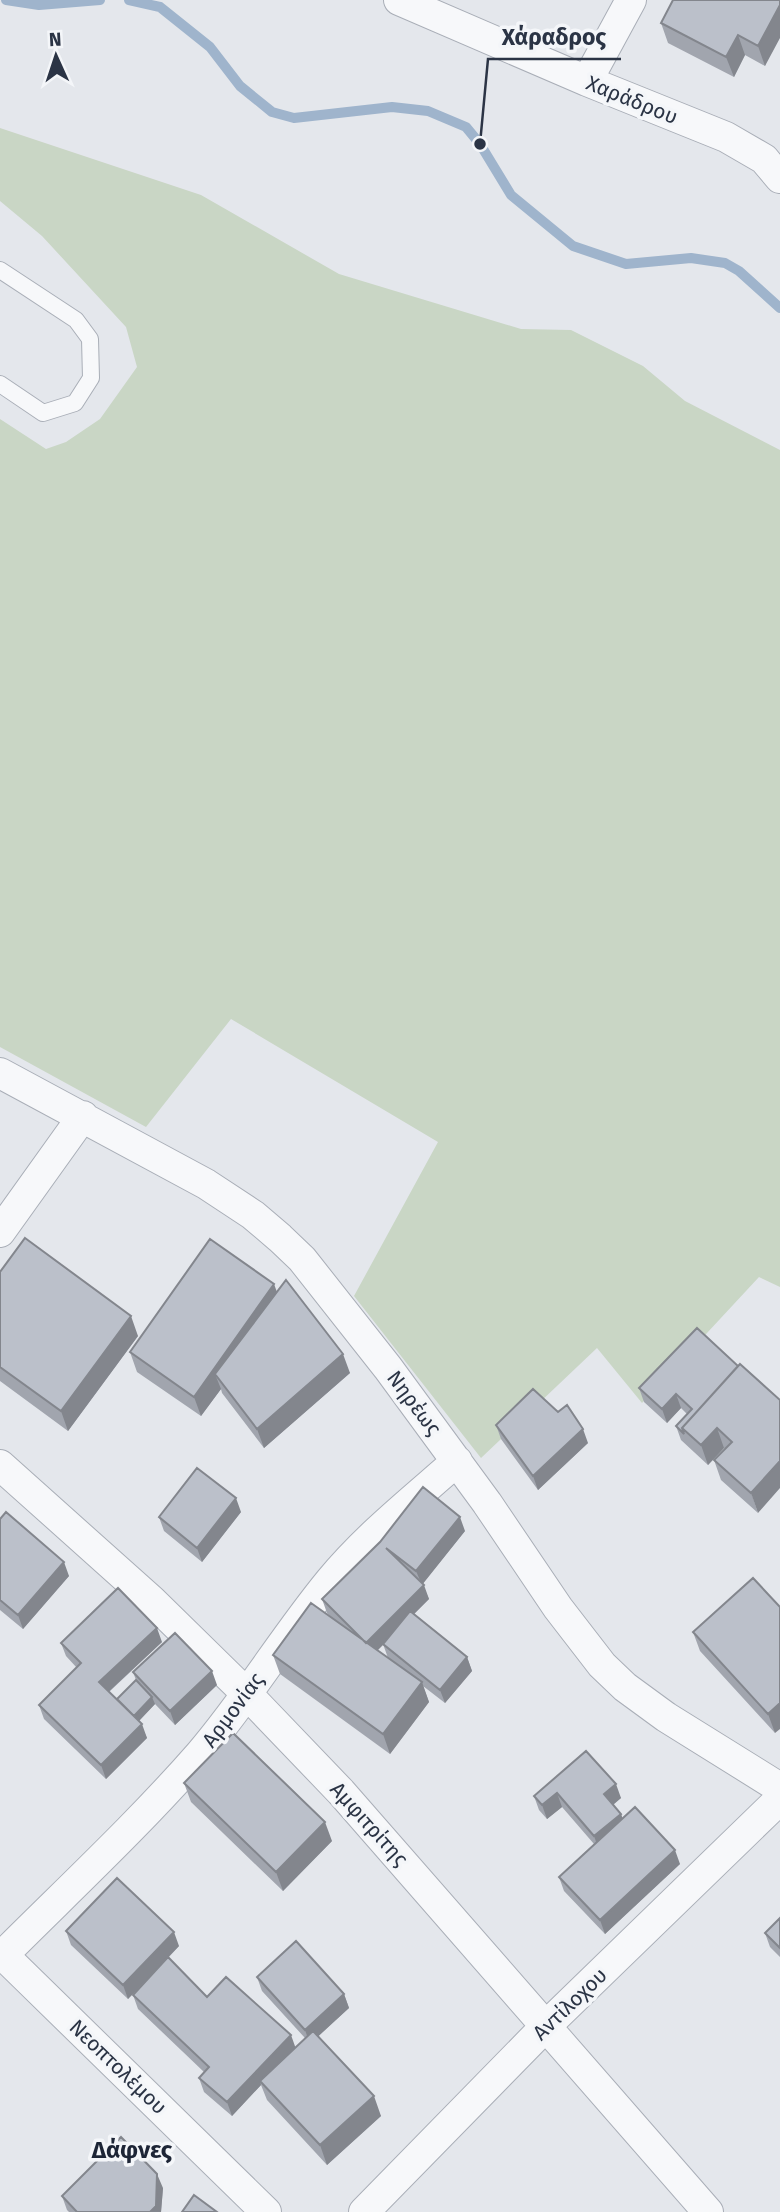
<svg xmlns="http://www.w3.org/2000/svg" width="780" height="2212" viewBox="0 0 780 2212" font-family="'Fira Sans',sans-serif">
  <rect width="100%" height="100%" fill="#e4e7ec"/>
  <!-- green -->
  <path fill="#c9d6c5" d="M0,128L201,195L339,274L521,329L571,330L643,366L685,401L780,450V1287L759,1277L642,1403L597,1348L481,1458L354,1296L438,1142L231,1019L146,1127L0,1047V419L46,449L66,442L100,419L137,367L126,327L42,236L0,201Z"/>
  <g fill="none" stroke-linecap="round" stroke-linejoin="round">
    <!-- stream -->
    <path stroke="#9fb4cc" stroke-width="10" d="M6,0L39,5L100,0
      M129,0L160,7L210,47L240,86L272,112L294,118L392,107L428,111L466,127L480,144L511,195L573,246L626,264L691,258L725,263L739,271L780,308"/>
    <defs>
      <path id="service" d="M0,270L76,320L90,339L91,378L75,403L43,413L0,384"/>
      <path id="minor" d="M399,0L587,81L726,137L764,159L780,178
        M587,81L631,0
        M0,1073L206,1184L253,1215L280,1238L302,1259L388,1368L487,1503L558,1608L602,1665L625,1687L666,1717L780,1788
        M0,1232L83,1116
        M0,1465L152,1601L247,1694L341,1792L708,2212
        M0,1952L266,2212
        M3,1955C69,1889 138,1825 200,1754C247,1699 284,1637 330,1581C367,1536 414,1499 457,1461
        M364,2212L546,2026L780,1799"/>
    </defs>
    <!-- service casing -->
    <use href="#service" stroke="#a9aeb7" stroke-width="18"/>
    <!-- minor casing -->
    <use href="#minor" stroke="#a9aeb7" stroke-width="32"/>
    <!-- service -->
    <use href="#service" stroke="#f7f8fa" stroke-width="16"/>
    <!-- minor -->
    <use href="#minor" stroke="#f7f8fa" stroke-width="30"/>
  </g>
  <!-- wall -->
  <path fill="#a1a5ae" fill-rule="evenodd" d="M780,0L765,66L745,55L734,77L668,43L661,23Z
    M0,1272L138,1336L68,1431L0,1381Z
    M277,1291L350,1373L264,1448L222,1393L221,1389L201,1416L137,1372L130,1352Z
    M697,1328L758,1513L721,1480L714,1460L725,1449L724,1448L708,1465L681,1440L676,1426L687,1414L681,1408L667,1423L644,1402L639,1388Z
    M496,1425L588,1443L538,1490L501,1439Z
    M241,1512L202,1562L164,1531L159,1517Z
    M0,1519L69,1576L23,1629L0,1610Z
    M465,1531L422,1584L429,1599L414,1614L467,1657L472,1671L445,1703L423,1686L429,1702L390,1754L280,1674L273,1655L330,1616L327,1613L322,1599L380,1542ZM383,1644L388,1658L377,1650Z
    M753,1578L775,1733L700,1651L693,1632Z
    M162,1642L109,1692L118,1701L136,1680L133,1672L217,1685L175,1725L155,1704L139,1721L147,1738L106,1779L44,1719L39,1705L77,1668L66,1656L61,1643Z
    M586,1751L621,1798L613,1805L621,1814L622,1818L680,1864L605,1934L564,1891L559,1877L594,1844L562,1807L547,1819L539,1810L534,1796Z
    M184,1783L332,1841L283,1891L191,1802Z
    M780,1918V1957L770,1947L765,1933Z
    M66,1931L179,1946L168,1958L207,1997L295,2048L305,2038L262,1991L257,1977L344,1994L349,2008L318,2036L381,2116L327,2165L267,2100L261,2085L232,2116L204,2092L199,2078L204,2072L138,2009L133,1995L153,1973L128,1999L71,1945Z
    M163,2188L161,2212H69L67,2210L62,2196Z"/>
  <!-- shaded-wall -->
  <path fill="#83868d" d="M780,5V38L765,66L758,46Z
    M738,35L745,55L734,77L726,57Z
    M274,1284L281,1303L215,1374L221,1389L201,1416L194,1397Z
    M131,1316L138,1336L68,1431L61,1411Z
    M343,1354L350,1373L264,1448L257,1429Z
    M676,1394L681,1408L667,1423L662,1409Z
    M717,1428L724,1448L708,1465L701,1445Z
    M583,1429L588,1443L538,1490L533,1476Z
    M780,1461V1488L758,1513L751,1493Z
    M236,1498L241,1512L202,1562L197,1548Z
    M460,1517L465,1531L422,1585L416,1571Z
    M64,1562L69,1576L23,1629L18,1615Z
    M424,1585L429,1599L371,1657L366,1643Z
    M157,1628L162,1642L104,1696L99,1682Z
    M467,1657L472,1671L445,1703L440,1690Z
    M212,1671L217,1685L175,1725L170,1711Z
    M422,1682L429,1702L390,1754L383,1734Z
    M152,1697L155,1704L137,1723L134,1716Z
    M780,1703V1729L775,1733L768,1714Z
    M142,1724L147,1738L106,1779L101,1765Z
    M616,1784L621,1798L609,1808L604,1794Z
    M557,1793L562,1807L547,1819L542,1805Z
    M621,1814L626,1828L599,1850L594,1836Z
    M325,1822L332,1841L283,1891L276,1872Z
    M675,1850L680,1864L605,1934L600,1920Z
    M174,1932L179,1946L128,1999L123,1985Z
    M344,1994L349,2008L310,2044L305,2030Z
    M291,2035L296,2049L260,2081L261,2085L232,2116L227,2102Z
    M374,2096L381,2116L327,2165L320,2145Z
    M157,2174L163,2188L161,2212H150Z"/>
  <!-- building -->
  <path fill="#bbc0ca" stroke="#83868d" stroke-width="2" d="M673,0H780V5L758,46L738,35L726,57L661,23Z
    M25,1238L131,1316L61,1411L0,1367V1272Z
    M210,1239L274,1284L194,1397L130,1352Z
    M286,1280L343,1354L257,1429L215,1374Z
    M697,1328L738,1366L682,1428L684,1434L676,1426L692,1409L676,1394L662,1409L639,1388Z
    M740,1364L780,1400V1461L751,1493L714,1460L732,1442L717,1428L701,1445L682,1428Z
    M533,1389L558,1412L567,1405L583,1429L533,1476L496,1425Z
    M197,1468L236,1498L197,1548L159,1517Z
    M423,1487L460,1517L416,1571L386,1548L424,1585L366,1643L322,1599L380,1542Z
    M6,1512L64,1562L18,1615L0,1600V1519Z
    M753,1578L780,1607V1703L768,1714L693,1632Z
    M118,1588L157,1628L99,1682L142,1724L101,1765L39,1705L81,1663L61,1643Z
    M311,1603L422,1682L383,1734L273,1655Z
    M410,1611L467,1657L440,1690L383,1644Z
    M175,1633L212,1671L170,1711L133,1672Z
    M136,1680L152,1697L134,1716L117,1699Z
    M233,1733L325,1822L276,1872L184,1783Z
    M586,1751L616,1784L604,1794L621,1814L594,1836L557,1793L542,1805L534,1796Z
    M635,1807L675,1850L600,1920L559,1877Z
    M117,1878L174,1932L123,1985L66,1931Z
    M780,1918V1948L765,1933Z
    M296,1941L344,1994L305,2030L257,1977Z
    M168,1957L207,1997L226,1977L291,2035L227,2102L199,2078L209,2067L133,1995Z
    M313,2031L374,2096L320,2145L260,2081Z
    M121,2137L157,2174L156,2206L150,2212H77L62,2196Z
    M194,2195L217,2212H182Z"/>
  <g text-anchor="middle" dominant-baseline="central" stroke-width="7" stroke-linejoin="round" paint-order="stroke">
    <!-- street labels -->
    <g font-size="21" fill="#2b3445" stroke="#f4f6f9">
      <text transform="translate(632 100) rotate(22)">Χαράδρου</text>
      <text transform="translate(414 1403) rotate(53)">Νηρέως</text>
      <text transform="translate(233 1710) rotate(-53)">Αρμονίας</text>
      <text transform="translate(369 1824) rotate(48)">Αμφιτρίτης</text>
      <text transform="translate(570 2004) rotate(-44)">Αντίλοχου</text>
      <text transform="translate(118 2067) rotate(44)">Νεοπτολέμου</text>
    </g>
    <!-- quarter labels -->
    <g font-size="24" font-weight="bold" fill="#1d2536" stroke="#f4f6f9">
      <text x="132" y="2150">Δάφνες</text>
    </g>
  </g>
  <!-- callouts -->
  <path fill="none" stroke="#2b3445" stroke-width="2.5" d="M480 144L488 59H621"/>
  <circle fill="#2b3445" stroke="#f4f6f9" stroke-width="2.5" cx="480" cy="144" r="7"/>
  <g font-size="23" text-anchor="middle" font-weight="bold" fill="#2b3445" stroke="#f4f6f9" stroke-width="7" stroke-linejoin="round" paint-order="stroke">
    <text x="554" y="45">Χάραδρος</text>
  </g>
  <!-- north arrow -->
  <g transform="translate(56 56) rotate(357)" stroke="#f4f6f9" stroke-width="5" paint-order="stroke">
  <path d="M0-5L12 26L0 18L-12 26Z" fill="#2b3445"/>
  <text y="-10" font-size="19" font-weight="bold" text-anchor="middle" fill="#2b3445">N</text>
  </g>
</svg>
